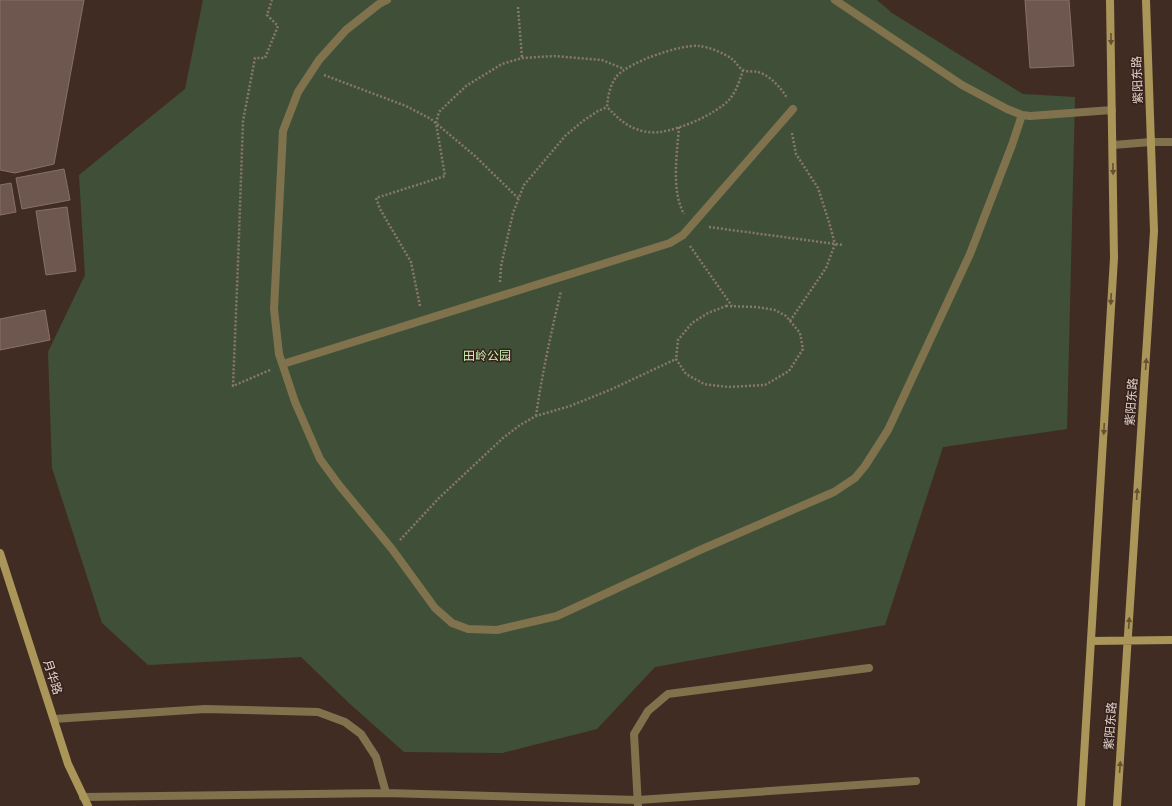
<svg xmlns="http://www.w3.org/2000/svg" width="1172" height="806" viewBox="0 0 1172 806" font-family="'Titillium Web','Noto Sans SC',sans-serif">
  <rect width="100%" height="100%" fill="#412c24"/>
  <!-- green -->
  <path fill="#405038" d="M203,0H877L892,13L1023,94L1075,97L1067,429L943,447L885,625L655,667L597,729L502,753L404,752L349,703L301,657L148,665L102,623L52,468L48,352L85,275L79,175L185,89Z"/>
  <!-- building -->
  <path fill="#6e574e" stroke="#887066" d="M0,0H84L54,164L15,173L0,170Z
    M1025,0H1069L1074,66L1030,68Z
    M64,169L70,200L22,209L16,178Z
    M11,183L16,212L0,215V185Z
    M67,207L76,271L46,275L36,211Z
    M45,310L50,340L0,350V319Z"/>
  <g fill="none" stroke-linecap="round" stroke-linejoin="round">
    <!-- path -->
    <path stroke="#887670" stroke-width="2.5" stroke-dasharray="2 2" stroke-linecap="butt" d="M518,7L522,58
      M743,70C740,80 736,92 729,100C714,115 681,129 660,132C654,133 644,132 639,130C624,125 618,118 607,107C608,95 610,85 617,76C629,62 681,44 699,46C709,47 724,53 732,59C736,62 739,68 743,70C748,72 754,71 758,72C771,76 781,88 787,98
      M324,75L406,106L431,119L475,156L518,198
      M679,127C677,153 671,191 684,214
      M709,227L843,245
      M690,246L732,306
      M500,282L501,266L513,213L524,185L566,135L583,121L598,111L607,107
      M420,306L411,262L380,209L376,198L445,176L436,123L439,112L466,86L502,64L522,58L554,56L602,60L624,69
      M726,306L757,307L775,310L786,316L800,333L803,349L789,371L765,385L728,387L704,384L686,374L676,359L678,340L692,323L708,313Z
      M790,321L826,268L835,244L829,222L818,188L796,154L792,133
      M270,370L233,386L238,263L243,121L255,58H265L278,26L267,15L272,0
      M536,416C542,374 551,333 561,291
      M400,540L439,498L503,438L520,425L536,416L570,406L612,389L676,359"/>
    <!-- lane -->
    <path stroke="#7f724d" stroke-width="8" d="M54,719L205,709L318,712L345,722L361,734L376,757L386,793
      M83,797L386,793L638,800L916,781"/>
    <!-- street -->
    <path stroke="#7f724d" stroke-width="8" d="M387,0L379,4L346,30L319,60L298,92L283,131L274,309L279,354L295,402L320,459L339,485L392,549L435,608L452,623L468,629L497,630L557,616L700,550L834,492L855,478L865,466L888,430L970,254L1012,145L1022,115
      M835,0L962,85L1007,109L1022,115L1030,116L1112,110
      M1113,145L1151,142H1172
      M283,364L670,243L683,235L793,109
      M638,806L634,734L648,711L668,694L869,668"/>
    <!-- secondary -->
    <path stroke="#ab9659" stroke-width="8" d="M0,553L68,764L88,806
      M1091,641L1172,640
      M1081,806L1114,258L1110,0
      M1117,806L1154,231L1146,0"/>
  </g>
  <!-- one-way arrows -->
  <defs><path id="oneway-solid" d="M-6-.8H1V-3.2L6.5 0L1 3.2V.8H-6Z"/></defs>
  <g fill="#655033">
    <use href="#oneway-solid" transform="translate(1111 39) rotate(89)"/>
    <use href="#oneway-solid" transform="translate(1113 169) rotate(89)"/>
    <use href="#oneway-solid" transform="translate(1111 299) rotate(93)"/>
    <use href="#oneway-solid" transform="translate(1146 364) rotate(-86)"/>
    <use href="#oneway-solid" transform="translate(1104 429) rotate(93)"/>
    <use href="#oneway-solid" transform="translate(1137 494) rotate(-86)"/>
    <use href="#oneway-solid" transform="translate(1129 623) rotate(-86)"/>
    <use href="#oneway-solid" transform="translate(1120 767) rotate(-86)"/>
  </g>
  <g text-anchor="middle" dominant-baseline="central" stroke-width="3" stroke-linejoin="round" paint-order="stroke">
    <!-- street labels -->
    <g font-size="12" fill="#e1d3ce" stroke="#36221a">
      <text transform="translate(1137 80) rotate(-92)">紫阳东路</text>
      <text transform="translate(1131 402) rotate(-86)">紫阳东路</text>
      <text transform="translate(53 677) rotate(72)">月华路</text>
      <text transform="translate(1110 726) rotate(-86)">紫阳东路</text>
    </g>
    <!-- park labels -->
    <g font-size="12" fill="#c8f2b3" stroke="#36221a">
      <text x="487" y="355">田岭公园</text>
    </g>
  </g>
</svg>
